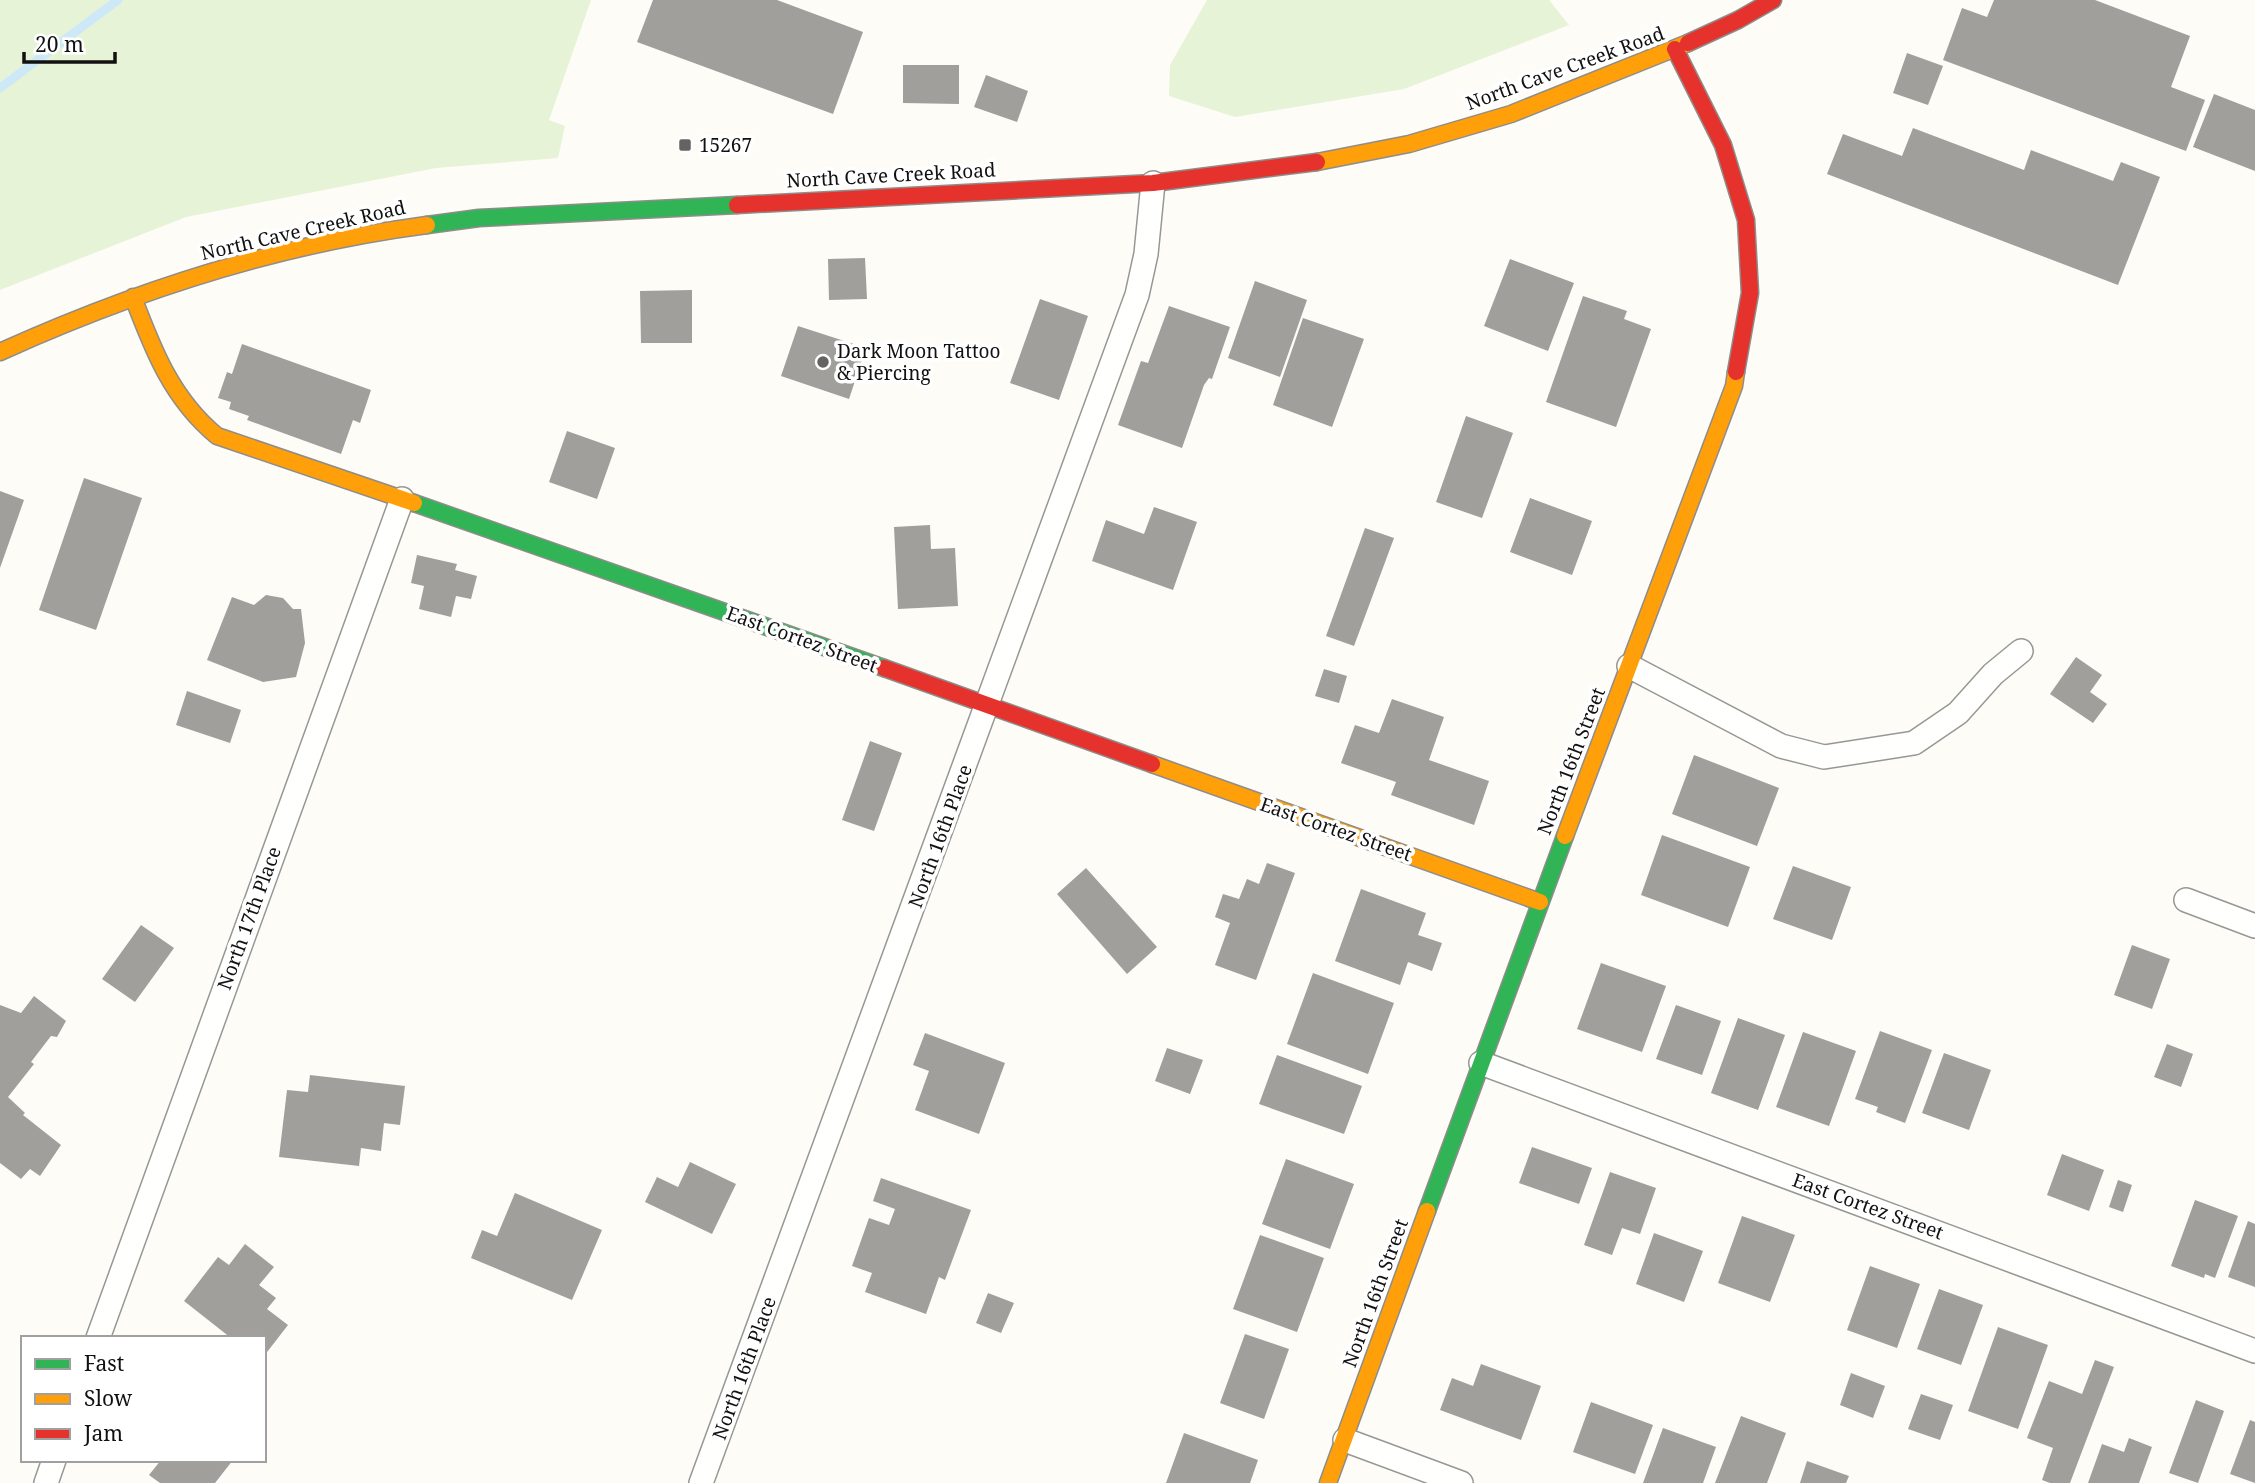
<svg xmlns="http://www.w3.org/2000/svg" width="2255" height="1483" viewBox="0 0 2255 1483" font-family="'Noto Serif',serif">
  <rect width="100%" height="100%" fill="#fdfcf7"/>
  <!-- green -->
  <path fill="#e7f3d7" d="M0,0H591L549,120L565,126L558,158L436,168L186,217L0,290Z
    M1207,0H1549L1569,25L1404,89L1235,117L1169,96L1170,65Z"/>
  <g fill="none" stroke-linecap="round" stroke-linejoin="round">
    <!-- stream -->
    <path stroke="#cde8f7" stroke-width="9" d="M0,88L118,0"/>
  </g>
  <!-- building -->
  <path fill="#a19f9c" d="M653,0H777L863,32L833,114L637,42Z
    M1994,0H2095L2190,36L2171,87L2205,100L2186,151L1943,60L1962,8L1987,17Z
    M1907,53L1943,66L1928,105L1893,93Z
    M903,65H959V104L903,103Z
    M986,75L1028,91L1017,122L974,107Z
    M2214,94L2255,110V171L2193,147Z
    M1913,128L2024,170L2031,150L2113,181L2121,162L2160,177L2118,285L1827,174L1843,134L1902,156Z
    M865,258L867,299L829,300L828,259Z
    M1510,259L1574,283L1548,351L1484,326Z
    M1255,281L1307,300L1280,377L1228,358Z
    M692,290V343H641L640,291Z
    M1583,296L1627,311L1624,319L1651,329L1616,427L1546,402Z
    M1040,299L1088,316L1059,400L1010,383Z
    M1169,306L1230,327L1212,379L1209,378L1204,385L1182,448L1118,425L1141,361L1148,363Z
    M1303,318L1364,339L1332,427L1273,405Z
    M798,326L866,348L849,399L781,376Z
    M242,344L371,390L360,423L353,420L341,454L247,420L249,416L229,409L231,402L218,398L227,372L232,374Z
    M1466,416L1513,433L1482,518L1436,502Z
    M567,431L615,448L597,499L549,482Z
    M84,478L142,498L96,630L39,610Z
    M0,491L24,500L0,568Z
    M1530,498L1592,521L1572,575L1510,552Z
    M1154,507L1197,522L1173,590L1092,561L1106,520L1144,534Z
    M930,525L931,549L955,548L958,606L898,609L894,527Z
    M1365,528L1394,538L1354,646L1326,636Z
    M417,555L457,564L455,570L477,576L471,599L456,596L451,617L419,609L424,586L411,583Z
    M266,595L283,598L293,609H301L305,643L296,677L263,682L207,660L232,597L254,605Z
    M2076,657L2102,675L2090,692L2107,704L2093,723L2050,694Z
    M1324,669L1347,676L1339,703L1315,696Z
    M187,691L241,710L230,743L176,725Z
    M1392,699L1444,717L1429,760L1489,781L1474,825L1391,795L1396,782L1341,763L1355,725L1379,733Z
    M870,741L902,753L874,831L842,820Z
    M1694,755L1779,788L1757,846L1672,814Z
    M1662,835L1750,867L1728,927L1641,895Z
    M1267,863L1295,873L1256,980L1215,965L1230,923L1215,917L1223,894L1239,899L1247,879L1259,884Z
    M1793,866L1851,887L1832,940L1773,919Z
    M1086,868L1157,947L1127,974L1057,894Z
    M1361,889L1426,913L1418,935L1442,943L1432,971L1408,962L1400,985L1335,961Z
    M141,925L174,948L135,1002L102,979Z
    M2132,945L2170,959L2152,1009L2114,995Z
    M1601,963L1666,986L1642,1052L1577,1029Z
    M1313,973L1394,1003L1368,1074L1287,1044Z
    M34,996L66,1021L57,1037L51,1036L31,1062L34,1064L8,1097L25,1113L23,1115L61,1145L40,1176L30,1169L21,1179L0,1163V1005L21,1013Z
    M1676,1005L1721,1021L1702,1075L1656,1059Z
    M1738,1018L1785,1035L1758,1110L1711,1093Z
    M1880,1031L1932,1050L1905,1123L1876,1112L1878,1107L1855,1099Z
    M1803,1032L1856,1051L1829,1126L1776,1107Z
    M925,1033L1005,1063L979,1134L915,1110L929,1071L913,1065Z
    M2167,1044L2193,1054L2181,1087L2154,1077Z
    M1167,1048L1203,1060L1190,1094L1155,1081Z
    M1944,1053L1991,1070L1969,1130L1922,1113Z
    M1277,1055L1362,1086L1344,1134L1259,1104Z
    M310,1075L405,1086L400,1125L384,1123L381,1151L361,1148L359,1166L279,1157L287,1090L308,1092Z
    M1532,1147L1592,1168L1579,1204L1519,1183Z
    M2062,1154L2104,1170L2089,1211L2047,1195Z
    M1286,1159L1354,1184L1330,1249L1262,1224Z
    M690,1162L736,1184L712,1234L645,1202L657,1177L678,1187Z
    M1610,1172L1656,1188L1640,1234L1622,1228L1612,1255L1584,1245Z
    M881,1178L971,1210L945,1280L939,1277L926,1314L865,1292L872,1273L852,1266L869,1218L889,1225L895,1209L873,1201Z
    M2118,1180L2132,1185L2123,1212L2109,1207Z
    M515,1193L602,1230L572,1300L471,1258L482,1230L497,1236Z
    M2195,1200L2238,1216L2215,1278L2205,1274L2204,1278L2171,1266Z
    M1742,1216L1795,1235L1770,1302L1718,1283Z
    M2248,1221L2255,1224V1287L2228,1277Z
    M1654,1233L1703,1251L1684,1302L1636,1284Z
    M1260,1235L1324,1258L1297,1332L1233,1309Z
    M245,1244L274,1267L259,1285L276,1298L267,1309L288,1325L264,1356V1338H231L184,1301L218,1257L229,1265Z
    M1870,1266L1920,1284L1897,1348L1847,1330Z
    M1939,1289L1983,1305L1961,1365L1917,1349Z
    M988,1293L1014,1303L1001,1333L976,1323Z
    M1998,1327L2048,1345L2018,1429L1968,1411Z
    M1245,1334L1289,1349L1264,1419L1220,1403Z
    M2095,1360L2114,1367L2070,1483H2050L2042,1480L2053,1448L2027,1438L2049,1381L2082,1394Z
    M1481,1364L1541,1386L1521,1440L1440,1410L1452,1378L1473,1386Z
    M1851,1373L1885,1386L1873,1418L1840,1405Z
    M1921,1394L1953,1405L1940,1440L1908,1429Z
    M2196,1400L2224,1411L2198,1483L2169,1473Z
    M1591,1402L1653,1425L1635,1474L1573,1452Z
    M1741,1416L1786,1433L1767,1483H1715Z
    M2250,1420L2255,1422V1483L2230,1474Z
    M1663,1428L1716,1447L1703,1483H1643Z
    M1184,1433L1258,1460L1250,1483H1166Z
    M2129,1438L2152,1447L2139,1483H2088L2102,1444L2124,1452Z
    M161,1460H233L215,1483H160L149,1475Z
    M1807,1461L1849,1476L1846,1483H1800Z"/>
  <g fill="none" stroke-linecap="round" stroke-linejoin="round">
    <defs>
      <path id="street" d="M1629,666L1781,746L1824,757L1914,743L1958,713L1993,674L2021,651
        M2186,900L2255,926
        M1481,1063L2255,1351
        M98,1338L402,499
        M1345,1440L1461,1483
        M46,1483L54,1460
        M701,1483L1137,295L1146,254L1153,183"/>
      <path id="fast" d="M427,225L479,218L737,205
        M414,503L884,668
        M1427,1211L1565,836"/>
      <path id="slow" d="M1317,162L1409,144L1511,114L1688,43
        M133,297C153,350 172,399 217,436L414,503
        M0,352C135,291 280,244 427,225
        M1152,764L1540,902
        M1565,836L1734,386L1736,372
        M1328,1483L1427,1211"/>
      <path id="jam" d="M1688,43L1738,20L1773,0
        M1675,49L1723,145L1746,220L1750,293L1736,372
        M737,205L1153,183L1317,162
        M884,668L1152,764"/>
    </defs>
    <!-- street casing -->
    <use href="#street" stroke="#979795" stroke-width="26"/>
    <!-- fast casing -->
    <use href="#fast" stroke="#8e8d8b" stroke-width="19"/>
    <!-- slow casing -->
    <use href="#slow" stroke="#8e8d8b" stroke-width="19"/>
    <!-- jam casing -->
    <use href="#jam" stroke="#8e8d8b" stroke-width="19"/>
    <!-- street -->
    <use href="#street" stroke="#fffffe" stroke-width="23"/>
    <!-- fast -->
    <use href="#fast" stroke="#30b455" stroke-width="16"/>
    <!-- slow -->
    <use href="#slow" stroke="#ff9f0a" stroke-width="16"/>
    <!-- jam -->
    <use href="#jam" stroke="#e5322d" stroke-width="16"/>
  </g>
  <!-- markers -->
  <g fill="#646362" stroke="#fff" stroke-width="2.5">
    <rect x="678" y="138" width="14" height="14" rx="3.5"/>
    <circle cx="823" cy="362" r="7"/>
  </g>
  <g text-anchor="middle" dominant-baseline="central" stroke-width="7" stroke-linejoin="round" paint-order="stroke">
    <!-- street labels -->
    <g font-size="19" fill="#111" stroke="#fff">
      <text transform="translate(1565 68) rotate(-20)">North Cave Creek Road</text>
      <text transform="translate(891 175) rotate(-3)">North Cave Creek Road</text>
      <text transform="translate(303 230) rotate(-13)">North Cave Creek Road</text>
      <text transform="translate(802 639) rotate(20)">East Cortez Street</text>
      <text transform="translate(1571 761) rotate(-69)">North 16th Street</text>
      <text transform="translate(1336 829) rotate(19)">East Cortez Street</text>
      <text transform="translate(940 836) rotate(-70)">North 16th Place</text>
      <text transform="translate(249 918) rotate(-70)">North 17th Place</text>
      <text transform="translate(1868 1206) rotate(20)">East Cortez Street</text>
      <text transform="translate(1375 1293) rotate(-70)">North 16th Street</text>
      <text transform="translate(744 1368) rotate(-70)">North 16th Place</text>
    </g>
    <!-- poi labels -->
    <g font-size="19" fill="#111" stroke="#fff" text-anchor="start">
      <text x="699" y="145">15267</text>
      <text x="837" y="351">Dark Moon Tattoo<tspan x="837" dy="22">&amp; Piercing</tspan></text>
    </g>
  </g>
  <!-- legend -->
  <rect x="21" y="1336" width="245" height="126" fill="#ffffff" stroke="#a0a0a0" stroke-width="2"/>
  <rect x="35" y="1359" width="35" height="10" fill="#30b455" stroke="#a0a0a0" stroke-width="2"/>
  <text x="84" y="1371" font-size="21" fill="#111111">Fast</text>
  <rect x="35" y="1394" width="35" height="10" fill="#ff9f0a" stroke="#a0a0a0" stroke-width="2"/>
  <text x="84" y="1406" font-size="21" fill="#111111">Slow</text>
  <rect x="35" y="1429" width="35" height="10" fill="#e5322d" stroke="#a0a0a0" stroke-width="2"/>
  <text x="84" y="1441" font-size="21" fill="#111111">Jam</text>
  <!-- scale -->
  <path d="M24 52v10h91v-10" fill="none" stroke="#111111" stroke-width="3.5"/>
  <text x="35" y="52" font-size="21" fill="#111111" stroke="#ffffff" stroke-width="5" paint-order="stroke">20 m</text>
</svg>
